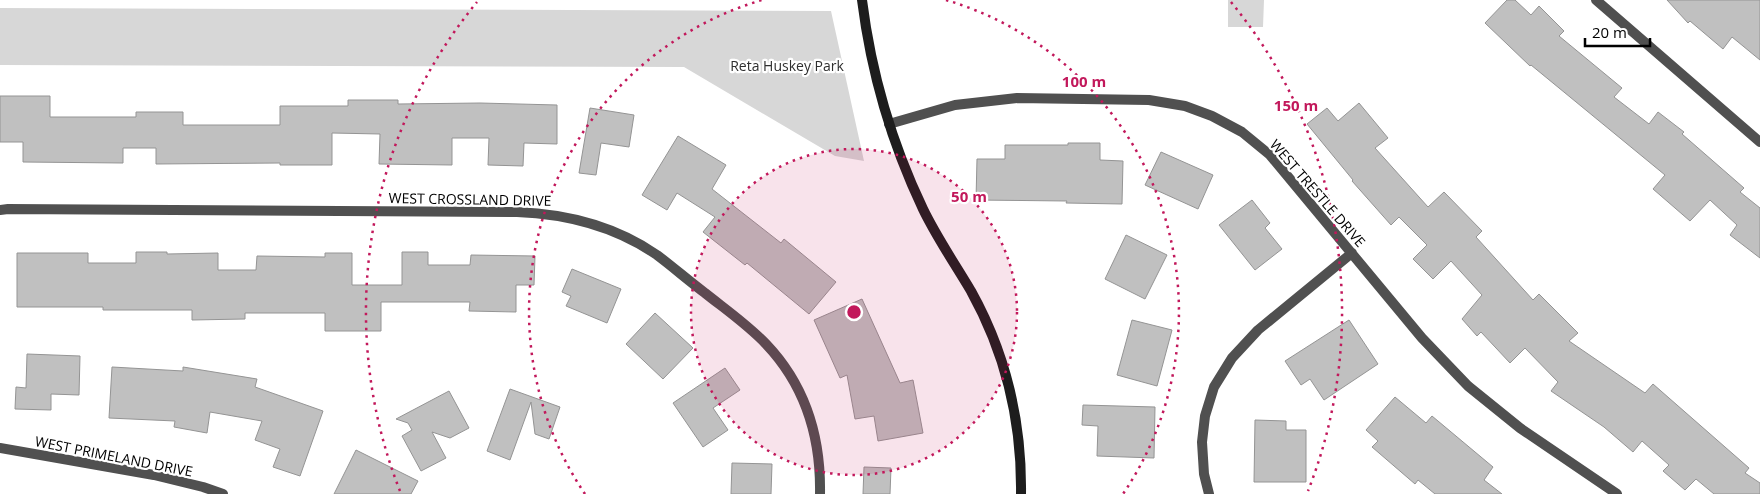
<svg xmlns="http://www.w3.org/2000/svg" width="1760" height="494" viewBox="0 0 1760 494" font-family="'Open Sans',sans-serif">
  <rect width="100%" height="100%" fill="#fff"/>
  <!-- green -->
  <path fill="#d7d7d7" d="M1228,0H1264L1263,27H1228Z
    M0,8L831,11L864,161L835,156L684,67L0,65Z"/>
  <!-- building -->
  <path fill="#c0c0c0" stroke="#949494" d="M1507,0H1515L1531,15L1539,6L1564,31L1559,36L1622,88L1614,97L1649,124L1658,112L1684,132L1682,134L1744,188L1740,192L1760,208V258L1730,235L1737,225L1710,200L1690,221L1653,189L1665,175L1531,65L1530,66L1485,23Z
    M1667,0H1760V60L1732,37L1723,49L1690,21L1688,23Z
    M0,96H50V117H136V112H183V125H280V106H348V100H398V104L480,103L557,105V144L524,143L523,166L488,165L489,138H452V165L379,164L380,134L332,133V165H280V163L156,164V148H123V163L23,162V142H0Z
    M1359,103L1388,138L1375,148L1428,207L1444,192L1482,231L1476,237L1533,300L1539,294L1578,333L1569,341L1645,393L1653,384L1749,468L1745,473L1760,483V494H1714L1696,479L1685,490L1663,471L1669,465L1642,441L1633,452L1604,427L1551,391L1558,382L1525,348L1510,363L1481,332L1477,336L1462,319L1482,295L1451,261L1433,279L1413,259L1427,245L1399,217L1391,225L1352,181L1353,180L1307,124L1327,108L1338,121Z
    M590,108L634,115L629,147L601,143L596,175L579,173Z
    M678,136L726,165L712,189L781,243L784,239L836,282L809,314L747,263L745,265L703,232L715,217L677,193L667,210L642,195Z
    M1068,143H1100V160L1123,161L1122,204L1066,203L1067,201L976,200L977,159H1005V145H1068Z
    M1161,152L1213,175L1198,209L1145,185Z
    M1252,200L1270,223L1265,228L1282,249L1255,270L1219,225Z
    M1126,235L1167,255L1145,299L1105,279Z
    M136,252H167V254L218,253V270H256L257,256L325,257V253H352V285H402V252H428V265H470L471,255L535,256L534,285H516V312L469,311L470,302H381V331H325V313H245V319L192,320V310H103V307H17V253H88V263H136Z
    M572,269L621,289L607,323L566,306L571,296L562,292Z
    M862,299L900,383L913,380L923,433L878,441L874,416L855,419L847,375L840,378L814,320Z
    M655,313L693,348L663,379L626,344Z
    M1132,320L1172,330L1157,386L1117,375Z
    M1349,320L1378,364L1324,400L1310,379L1301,385L1285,361Z
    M27,354L80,356L79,395L51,394V410L15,409L16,387L26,388Z
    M112,367L183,371V367L257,379L255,387L323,411L300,476L273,467L280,449L255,440L262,421L210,412L207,433L174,427L175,421L109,418Z
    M725,368L740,390L713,408L728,430L703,447L673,403Z
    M510,389L560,407L549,439L535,434L531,402L510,460L487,451Z
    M449,391L469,428L450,438L432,432L446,458L421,471L402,436L412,430L408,423L396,419Z
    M1395,397L1426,423L1432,416L1493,467L1484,480L1502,494H1435L1418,480L1415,484L1372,447L1378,441L1366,430Z
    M1083,405L1155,407L1154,458L1097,456L1098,426L1082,425Z
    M1255,420L1286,421V430H1306V482H1254Z
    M356,450L418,481L411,494H334Z
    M732,463L772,464L771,494H731Z
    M864,467L891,468L890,494H863Z"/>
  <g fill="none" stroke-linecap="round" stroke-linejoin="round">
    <!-- street -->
    <path stroke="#505050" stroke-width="10" d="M1596,0L1760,142
      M889,124L955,105L1017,98L1149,100L1185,106L1212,116L1242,132L1270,155L1422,338L1468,386L1520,428L1617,494
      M0,210L8,209L517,212C568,214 615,226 657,255C673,267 689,281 705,293C725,309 748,325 766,344C806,386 821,438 820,494
      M0,448L154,475L203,487L223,494
      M1209,494L1204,474L1202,442L1205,416L1214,387L1232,358L1258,330L1352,253"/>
    <!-- secondary -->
    <path stroke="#1d1d1d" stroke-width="10" d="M862,0C871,72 892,144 923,209C937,238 955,264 971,291C1006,354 1022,422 1021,494"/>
  </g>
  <!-- distance rings -->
  <circle cx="854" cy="312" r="163" fill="#c2185b" fill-opacity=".12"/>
  <g fill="none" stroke="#c2185b" stroke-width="2.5" stroke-dasharray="2.5 5">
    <circle cx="854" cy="312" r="163"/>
    <path d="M585 494A325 325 0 0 1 762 0M946 0A325 325 0 0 1 1123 494"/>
    <path d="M400 491A488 488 0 0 1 477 2M1231 2A488 488 0 0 1 1308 491"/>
  </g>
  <g text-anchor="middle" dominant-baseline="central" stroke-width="4.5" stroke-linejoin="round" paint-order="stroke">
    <!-- park labels -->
    <g font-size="14" fill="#2e2e2e" stroke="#fff">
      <text x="787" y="65">Reta Huskey Park</text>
    </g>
    <!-- street labels -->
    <g font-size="14" fill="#000" stroke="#fff">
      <text transform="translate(1318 193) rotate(49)">WEST TRESTLE DRIVE</text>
      <text transform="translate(470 199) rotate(1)">WEST CROSSLAND DRIVE</text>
      <text transform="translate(114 456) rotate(11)">WEST PRIMELAND DRIVE</text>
    </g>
  </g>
  <circle cx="854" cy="312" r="8" fill="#c2185b" stroke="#fff" stroke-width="2.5"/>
  <g font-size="15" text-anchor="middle" font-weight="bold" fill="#c2185b" stroke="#fff" stroke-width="4.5" stroke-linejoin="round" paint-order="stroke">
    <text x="1084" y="87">100 m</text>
    <text x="1296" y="111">150 m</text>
    <text x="969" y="202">50 m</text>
  </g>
  <!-- scale -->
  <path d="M1585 38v8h65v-8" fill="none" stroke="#000000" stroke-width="2.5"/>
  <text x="1592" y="38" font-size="15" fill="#000000" stroke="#ffffff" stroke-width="4" paint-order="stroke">20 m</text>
</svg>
